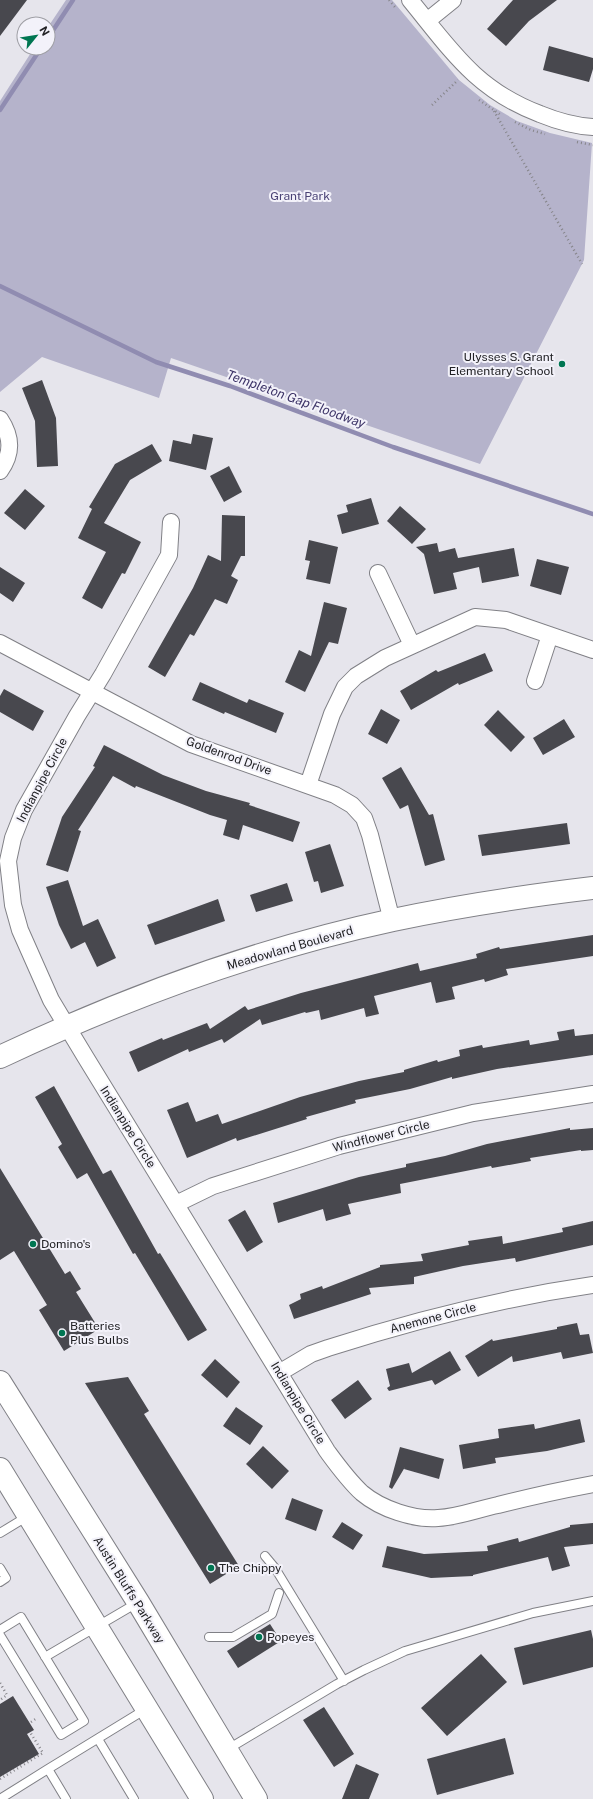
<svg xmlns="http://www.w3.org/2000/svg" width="593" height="1799" viewBox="0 0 593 1799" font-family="'Public Sans',sans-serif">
  <rect width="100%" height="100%" fill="#e6e5ec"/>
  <!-- green -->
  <path fill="#b5b3cb" d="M66,0H392L459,80L490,105L517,121L550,133L592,143L584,260L480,464L171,358L159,398L42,357L0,392V101L34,48H48V27Z"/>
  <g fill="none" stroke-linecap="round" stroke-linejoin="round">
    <!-- stream -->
    <path stroke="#908cb1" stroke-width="4.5" d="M48,38L73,0
      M0,110L41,48
      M0,286L156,362L230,386L393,447L593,514"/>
  </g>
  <!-- building -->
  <path fill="#48484e" d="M0,0H27L0,36Z
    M513,0H557L529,21L506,46L487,29Z
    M549,46L593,58V69L589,82L543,70Z
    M42,380L56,418L58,466L37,467L35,421L22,388Z
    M193,434L213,438L206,470L169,461L173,440L191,444Z
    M152,444L162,461L130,480L104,523L141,542L125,574L122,573L102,609L82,598L106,552L78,538L92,509L89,507L115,464Z
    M229,466L242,492L224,502L210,476Z
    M25,489L45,506L25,530L4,513Z
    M371,498L379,524L342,534L337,515L348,512L346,505Z
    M400,506L426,529L412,544L387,521Z
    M222,515L245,516V556H241L231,576L238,580L227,604L215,599L194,636L190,634L165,677L148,667L193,588L208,555L221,561Z
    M309,540L338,547L330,584L306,579L310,561L305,560Z
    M437,543L439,552L455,548L458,558L514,548L519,576L482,583L479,567L453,573L457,589L434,594L424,554L416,547Z
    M537,559L569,567L561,595L530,586Z
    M0,567L25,583L13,602L0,593Z
    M324,602L347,608L338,644L329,642L305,692L285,682L299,650L311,656Z
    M485,653L493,671L459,685L458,683L411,710L400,691L436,670L438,672Z
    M200,682L247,703L249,699L284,713L276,733L225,712L224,714L192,700Z
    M4,689L44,711L33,731L0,712V696Z
    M381,709L400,720L387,744L368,734Z
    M498,710L525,737L511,752L484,725Z
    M564,719L575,737L543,755L533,738Z
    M104,745L163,775L206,791L250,803L249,805L300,822L293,842L243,825L239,840L223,835L227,820L210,815L136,786L135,788L113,776L78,830L81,831L68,872L46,865L62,817L95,767L93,766Z
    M401,767L429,815L433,814L445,860L425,866L408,805L400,809L382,778Z
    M567,823L570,844L482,856L478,835Z
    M330,844L344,886L321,893L318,881L314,882L305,852Z
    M68,880L83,926L98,919L116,958L97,967L85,942L71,949L59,925L46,887Z
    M287,883L293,901L256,912L250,895Z
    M218,899L225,921L155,945L147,925Z
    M593,935V956L506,969L508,975L485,982L484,979L452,987L455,999L436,1003L431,982L374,996L379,1014L366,1017L364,1008L321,1020L319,1010L306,1013L305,1012L262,1025L260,1019L224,1043L222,1039L189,1052L188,1049L138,1072L129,1052L162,1038L163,1040L207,1023L210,1029L245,1006L248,1010L301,993L418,963L420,971L477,958L476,954L499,947L500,949Z
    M574,1029L575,1036L593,1034V1055L497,1069L452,1079V1077L410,1089L355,1100L356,1103L306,1117L307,1119L237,1141L236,1138L187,1158L167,1110L188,1102L196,1122L218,1114L222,1124L300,1097L359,1081L404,1072V1070L437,1060L438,1062L460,1056L459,1050L482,1045L483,1048L529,1040L530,1045L559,1040L557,1032Z
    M54,1086L103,1174L111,1170L158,1254L160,1253L207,1330L188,1341L135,1253L133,1254L87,1173L77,1179L58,1147L62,1144L35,1097Z
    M570,1128V1130L593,1128V1150L581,1151V1150L530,1158L531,1161L492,1168L491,1166L400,1184L401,1193L348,1204L351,1214L326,1221L323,1209L278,1223L273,1203L359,1177L406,1167V1164L445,1156L487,1144Z
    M0,1168L65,1274L70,1271L81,1289L76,1292L99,1329L64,1351L39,1310L47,1305L14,1251L0,1260Z
    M245,1210L263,1242L247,1252L228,1220Z
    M593,1221V1245L516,1262L515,1258L463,1266L414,1277V1284L369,1288L371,1294L294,1319L289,1305L301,1299L300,1294L322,1286L323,1289L380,1267V1265L423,1261L421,1254L469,1245L468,1241L502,1236L503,1244L563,1232L562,1228Z
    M577,1323L580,1335L589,1334L593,1353L563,1359L561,1352L513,1362L512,1356L478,1377L465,1356L492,1339L493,1341L557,1329V1327Z
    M450,1351L461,1370L435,1385L432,1380L389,1391L387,1388L390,1386L386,1369L409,1363L412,1373Z
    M215,1359L240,1382L227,1398L201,1375Z
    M128,1377L149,1411L144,1414L239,1566L210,1584L85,1383Z
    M358,1380L372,1399L345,1419L331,1400Z
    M236,1407L263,1426L250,1445L223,1426Z
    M580,1419L585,1442L547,1451L495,1458L496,1463L463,1469L459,1445L499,1438L498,1429L534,1424L535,1429Z
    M263,1446L289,1471L272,1489L246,1464Z
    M400,1447L444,1459L439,1479L404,1469L405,1467L392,1489L389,1487Z
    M292,1498L323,1510L316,1531L285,1519Z
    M342,1522L363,1535L353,1550L332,1537Z
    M593,1523V1544L564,1547L570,1566L552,1571L548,1557L473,1575V1576L431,1578L382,1567L387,1546L424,1554L488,1551L487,1546L518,1538L519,1542L570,1527V1525Z
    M270,1624L281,1641L238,1668L227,1651Z
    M591,1630L593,1639V1667L523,1685L514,1648Z
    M481,1654L507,1682L447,1736L421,1708Z
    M13,1696L34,1730L27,1734L39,1754L0,1777V1704Z
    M324,1707L354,1754L334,1767L303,1720Z
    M505,1738L514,1774L437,1795L427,1759Z
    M356,1764L379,1774L369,1799H342Z"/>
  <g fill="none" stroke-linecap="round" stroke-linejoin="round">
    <defs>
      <path id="lane" d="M0,1533L28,1516
        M265,1556L275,1568L344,1681
        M0,1568L6,1578L0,1582
        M0,1630L21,1617L84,1721L61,1735L0,1635
        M209,1637H233L272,1614L279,1593
        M45,1657L137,1603
        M98,1739L134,1799
        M228,1749L337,1684L364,1670L405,1651L533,1613L593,1601
        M0,1799L48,1769
        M66,1799L48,1769L146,1709"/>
      <path id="street" d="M410,0C451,50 476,90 540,114C557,121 575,126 593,127
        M427,21L453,0
        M0,419C12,437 13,453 0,471
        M171,522L169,555L103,674L77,716L24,810L13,838L8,861L13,905L20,930L51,1000L86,1058L327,1451C338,1466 348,1480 362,1493C381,1509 414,1520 438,1518C459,1517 478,1509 498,1505C529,1497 561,1490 593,1484
        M378,573L412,645
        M0,643L191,744L335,795L352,805L364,818L370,835L392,921
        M535,681L550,635
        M308,785L332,714L345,687L356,676L385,658L475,617L506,620L593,650
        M176,1204L213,1186L339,1146L473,1113L593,1094
        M279,1373L311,1354L328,1348C415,1320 503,1298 593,1285"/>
      <path id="secondary" d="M0,1057C125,998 258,949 393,920C459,906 526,896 593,888"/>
      <path id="primary" d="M0,1382L138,1602L256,1799
        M0,1469L202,1799"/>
    </defs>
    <!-- lane casing -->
    <use href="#lane" stroke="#808086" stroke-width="10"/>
    <!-- street casing -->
    <use href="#street" stroke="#808086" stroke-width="18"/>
    <!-- secondary casing -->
    <use href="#secondary" stroke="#808086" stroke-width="24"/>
    <!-- primary casing -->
    <use href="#primary" stroke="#808086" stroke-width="24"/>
    <!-- path -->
    <path stroke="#86858a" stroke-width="2.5" stroke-dasharray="1 3" stroke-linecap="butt" d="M389,0L395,7
      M479,100L501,115
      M432,105L458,80
      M494,111L582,264
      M515,122L531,130L545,134
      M577,142L593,145
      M0,1683L7,1695L0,1700
      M31,1722L37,1718
      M0,1779L43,1753L30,1732"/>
    <!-- lane -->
    <use href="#lane" stroke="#fff" stroke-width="8"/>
    <!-- street -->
    <use href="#street" stroke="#fff" stroke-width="16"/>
    <!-- secondary -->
    <use href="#secondary" stroke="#fff" stroke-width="22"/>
    <!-- primary -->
    <use href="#primary" stroke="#fff" stroke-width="22"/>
  </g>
  <!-- markers -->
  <g fill="#007652" stroke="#f3f2fa" stroke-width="1.5">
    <circle cx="562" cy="364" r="4"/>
    <circle cx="33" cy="1244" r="4"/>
    <circle cx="62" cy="1333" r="4"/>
    <circle cx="211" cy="1568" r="4"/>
    <circle cx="259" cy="1637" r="4"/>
  </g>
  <g text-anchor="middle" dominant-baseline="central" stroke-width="4" stroke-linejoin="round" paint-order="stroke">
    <!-- park labels -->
    <g font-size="12" fill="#4a4275" stroke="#f3f2fa">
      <text x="300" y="196">Grant Park</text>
    </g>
    <!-- poi labels -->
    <g font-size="12" fill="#222225" stroke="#f3f2fa" text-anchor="start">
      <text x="554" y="357" text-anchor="end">Ulysses S. Grant<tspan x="554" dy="14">Elementary School</tspan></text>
      <text x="41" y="1244">Domino's</text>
      <text x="70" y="1326">Batteries<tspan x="70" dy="14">Plus Bulbs</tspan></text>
      <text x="219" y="1568">The Chippy</text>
      <text x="267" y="1637">Popeyes</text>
    </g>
    <!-- street labels -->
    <g font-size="12" fill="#222225" stroke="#f3f2fa">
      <text transform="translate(229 756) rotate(20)">Goldenrod Drive</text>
      <text transform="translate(42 780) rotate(-62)">Indianpipe Circle</text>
      <text transform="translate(290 948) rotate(-16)">Meadowland Boulevard</text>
      <text transform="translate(128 1127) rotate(58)">Indianpipe Circle</text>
      <text transform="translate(381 1136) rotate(-14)">Windflower Circle</text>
      <text transform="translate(433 1318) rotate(-15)">Anemone Circle</text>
      <text transform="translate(298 1403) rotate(59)">Indianpipe Circle</text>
      <text transform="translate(129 1590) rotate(58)">Austin Bluffs Parkway</text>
    </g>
    <!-- water labels -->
    <g font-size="13" font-style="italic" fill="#3e3568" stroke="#f3f2fa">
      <text transform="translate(296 399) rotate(20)">Templeton Gap Floodway</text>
    </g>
  </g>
  <!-- north arrow -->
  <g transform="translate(36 36) rotate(60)"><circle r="19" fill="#f3f2fa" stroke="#9f9fa5"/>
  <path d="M0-3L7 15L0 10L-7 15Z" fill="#007652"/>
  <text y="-6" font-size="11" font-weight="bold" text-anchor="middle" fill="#222225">N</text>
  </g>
</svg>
